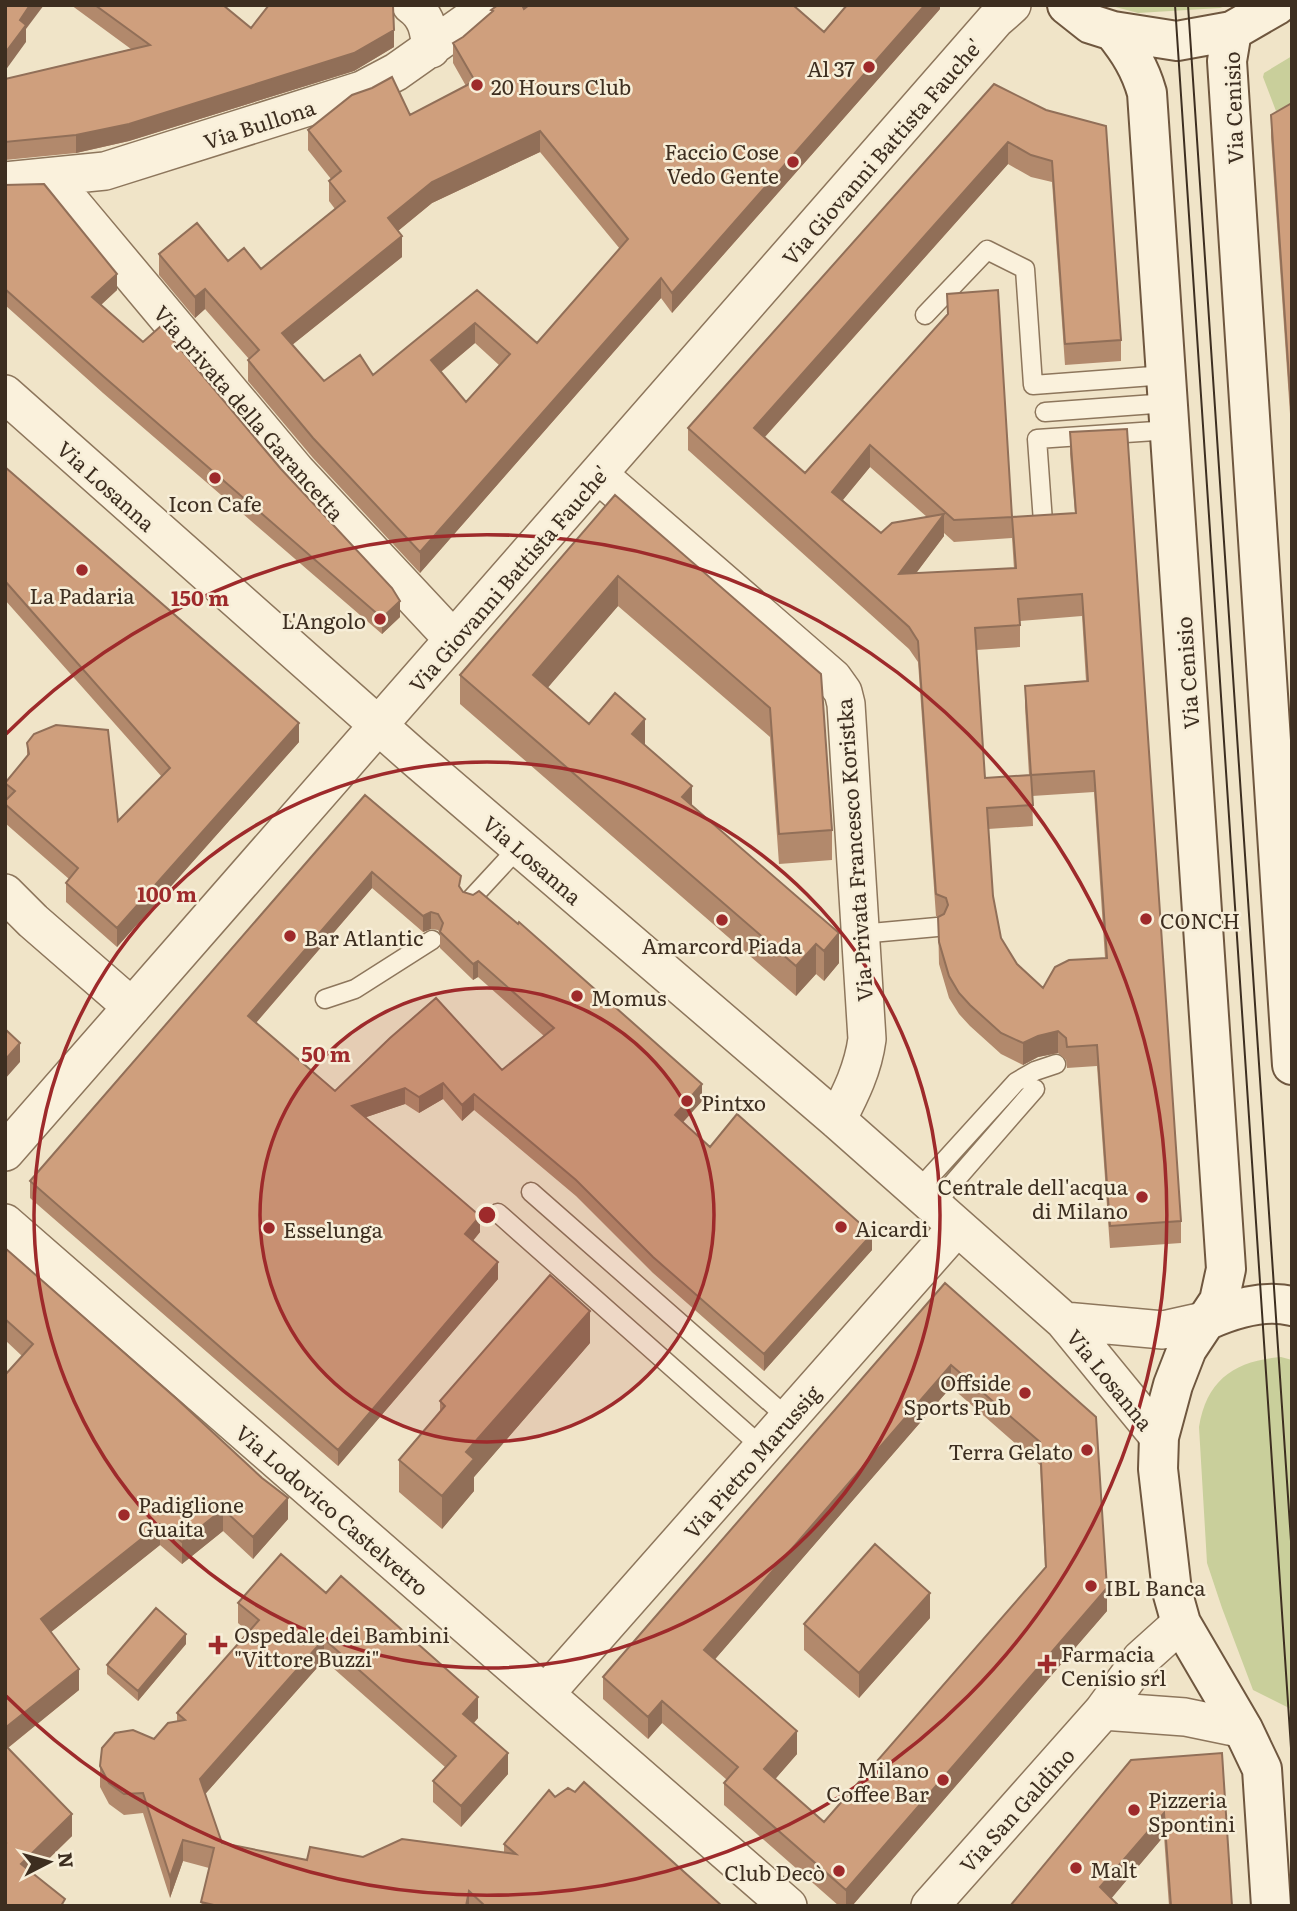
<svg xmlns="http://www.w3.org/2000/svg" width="1297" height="1911" viewBox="0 0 1297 1911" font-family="Literata,serif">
  <rect width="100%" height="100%" fill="#f0e4c8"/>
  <!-- green -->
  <path fill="#c9cf9b" d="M1108,5H1228L1220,8L1138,13Z
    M1292,56V104L1276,111L1263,77L1264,73Z
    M1281,1357L1292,1360L1291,1709L1253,1690L1222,1608L1207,1563L1199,1427C1207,1379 1235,1361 1281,1357Z"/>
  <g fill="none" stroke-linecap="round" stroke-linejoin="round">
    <defs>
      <path id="service" d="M925,315L987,250L1025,269L1033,385L1166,375
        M1045,412L1168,403
        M1043,522L1037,439L1170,430
        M470,900L519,847
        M860,934L937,927
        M325,999L355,989L432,940
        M917,1191L1016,1082L1035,1071L1056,1064
        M531,1192L788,1418
        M933,1206L1035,1089
        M498,1213L763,1448"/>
      <path id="minor" d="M411,5C427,16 429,31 431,49
        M54,177L65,195L297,472L453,639
        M5,181L105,171L362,90L396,72L491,5
        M5,394L414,757L837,1120L1064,1321L1159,1437
        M598,474L833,678L843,692L846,704L867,1039C863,1069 851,1093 837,1120
        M5,893L33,921L132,1007
        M5,1152L995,20L1012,5
        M5,1223L788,1906
        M1064,1321L1163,1330L1208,1320
        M545,1694L957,1227
        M1103,1711L1185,1717L1243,1729
        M930,1906L1103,1711L1141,1659L1181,1623"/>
      <path id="secondary" d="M1067,5L1091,24L1113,31L1177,41L1232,31L1277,5
        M1113,31C1129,51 1140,68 1147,93L1226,1269L1219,1301L1187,1349L1173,1385L1159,1437L1158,1469L1172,1591L1181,1623L1243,1729L1262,1769L1271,1906
        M1232,31L1227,61L1292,1065
        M1208,1320C1233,1309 1263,1299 1292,1306"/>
    </defs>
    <!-- service casing -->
    <use href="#service" stroke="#8d765c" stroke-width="21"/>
    <!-- minor casing -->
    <use href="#minor" stroke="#8d765c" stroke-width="40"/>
    <!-- secondary casing -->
    <use href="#secondary" stroke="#6f573f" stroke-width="42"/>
    <!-- service -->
    <use href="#service" stroke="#faf1dc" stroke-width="18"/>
    <!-- minor -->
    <use href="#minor" stroke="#faf1dc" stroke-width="37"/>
    <!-- secondary -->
    <use href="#secondary" stroke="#faf1dc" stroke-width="38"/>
    <!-- tram -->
    <path stroke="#3d2e20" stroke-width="2" d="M1175,5L1292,1763
      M1188,5L1292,1556"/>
  </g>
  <!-- wall -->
  <path fill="#b2896c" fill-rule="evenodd" d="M71,5H223L251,28L394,47L354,71L129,141L76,153L5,160V79L131,49Z
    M524,9L824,32L940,9L672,313L661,298L420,573L313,458L248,381V360L249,359L205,309L195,318L159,275V254L228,261L261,269L335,209L329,201V181L331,179L308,150V130L410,115L466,86L453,63V43L463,37L491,12V10ZM540,152L620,249L537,343L477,290L373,375L324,381L292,345L402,257L398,231L432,203ZM475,343L499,365L466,402L441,372Z
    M994,84L1046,110L1121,340V361L1065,365L1052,182L1031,177L1008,164L765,437L805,473L947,316V294L1012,517L1075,513L1070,454V432L1181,1221V1243L1110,1248L1097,1066L1067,1068L1066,1060L1058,1053L1038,1057L1023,1065L1001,1054L970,1026L959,1014L949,998L939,964L938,917L936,916L918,662L909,649L688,450V428ZM870,467L927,517L881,533L843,500ZM944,533L954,542L1012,538L1014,569L916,573L944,536ZM1082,616L1086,681L1025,686V707L1029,775L985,778L976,650L1020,647V621ZM1094,792L1105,958L1043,988L1017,964L1001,938L993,896L988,829L1033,826L1032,796Z
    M1292,103V443L1271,137V115Z
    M5,185L117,290L101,305L400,617L382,634L103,393L5,305Z
    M5,467L299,742L117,947L66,902V883L69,879L5,823V783L27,756V743L118,821L162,777L5,600Z
    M615,495L821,674L832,830V860L779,864L770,737L618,606L547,688L589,724L645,745L692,806L839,963L824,981L816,974L796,996L460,704V675Z
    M365,795L463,892L702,1101L683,1122L710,1147L872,1250L764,1371L653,1273L576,1196L474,1110L462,1121L443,1099L419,1113L405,1104L366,1117L480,1232L473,1241L498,1279L338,1466L30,1198V1181ZM372,888L423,932L431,929L438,930L440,933V948L473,980L478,977L544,1036L502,1070L335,1091L256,1023Z
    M5,1248L288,1519L253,1559L223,1531L182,1564L160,1545L51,1632L79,1690L8,1748L72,1836L33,1874L65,1906H5V1375L22,1356L5,1340Z
    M945,1283L1096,1417L1107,1611L852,1906H839L724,1805V1783L727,1780L662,1723L648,1739L603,1699V1677ZM951,1387L1040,1465L1045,1568L824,1822L775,1779L797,1754L715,1659Z
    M590,1343L474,1477V1491L442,1529L399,1492V1460L440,1412V1401Z
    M326,1593L478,1718L474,1723L508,1774L461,1827L433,1802V1781L445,1767L324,1660L205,1794L222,1843L307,1860L363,1857L504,1853V1844L555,1797L722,1906H201L209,1868L183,1861L170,1898L143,1813L124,1815L109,1804L100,1787V1766L154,1739L177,1722V1713L248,1632L238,1623V1603Z
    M930,1618L859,1698L804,1650V1624Z
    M186,1644L138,1701L107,1674V1665Z
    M1131,1760L1232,1906H1169L1164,1836L1111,1898L1019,1896Z"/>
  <!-- shaded-wall -->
  <path fill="#916f58" d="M30,5H44L26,29V42L5,71V53L20,20Z
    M925,5H940V9L672,313V293Z
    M394,30V47L354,71L129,141L76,153V135Z
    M540,131V152L432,203L388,239V218L432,182Z
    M1008,142V164L754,449V428Z
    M402,236V257L282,353V333Z
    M117,274V290L92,313V297Z
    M661,278V298L420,573V552Z
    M205,289V309L195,318V297Z
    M475,323V343L431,380V360Z
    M870,445V467L832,513V492Z
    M944,514V536L899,596V574Z
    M618,576V606L533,705V675Z
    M400,601V617L382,634V618Z
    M645,719V749L632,734Z
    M299,723V742L117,947V928Z
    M692,786V816L682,797Z
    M372,872V888L248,1032V1016Z
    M431,912V929L423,932V916Z
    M839,933V963L824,981V951Z
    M816,944V974L796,996V966Z
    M478,961V977L473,980V964Z
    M1058,1031V1053L1038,1057L1023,1065V1043L1038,1036Z
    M20,1043V1062L5,1079V1060Z
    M443,1083V1099L419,1113V1097Z
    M702,1084V1101L675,1131V1115Z
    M405,1088V1104L352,1122V1106Z
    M474,1094V1110L462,1121V1105Z
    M480,1216V1232L465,1250V1234Z
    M872,1234V1250L764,1371V1354Z
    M498,1262V1279L338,1466V1450Z
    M590,1311V1343L474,1477V1491L442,1529V1496L466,1452Z
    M951,1365V1387L704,1672V1650Z
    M288,1498V1519L253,1559V1537Z
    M223,1509V1531L182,1564V1542Z
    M160,1524V1545L41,1640V1619Z
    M1107,1588V1611L852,1906H846V1890Z
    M930,1593V1618L859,1698V1673Z
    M186,1634V1644L138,1701V1691Z
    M324,1639V1660L200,1800V1779Z
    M79,1669V1690L5,1750V1728Z
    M478,1697V1718L463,1734V1714Z
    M662,1701V1723L648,1739V1717Z
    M797,1731V1754L764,1792V1769Z
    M508,1753V1774L461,1827V1806Z
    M1164,1813V1836L1105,1906L1100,1887Z
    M72,1814V1836L21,1886V1864Z
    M183,1840V1861L170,1898V1877Z
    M469,1891V1906H466Z"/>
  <!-- building -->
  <path fill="#cf9f7d" stroke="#916f58" stroke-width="2" fill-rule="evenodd" d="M5,5H30L20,20L26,25L5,53Z
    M95,5H223L251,28L269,5H392L393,6L394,30L354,53L129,124L76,135L5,142V79L150,45Z
    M498,5H522L524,9L529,5H793L824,32L847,5H925L672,293L661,278L420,552L313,438L248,360L259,350L205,289L195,297L159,254L197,223L228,261L244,248L261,269L345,201L329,181L341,171L308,130L352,95L372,88L392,77L410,115L475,81L453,43L463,37L493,11L491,10ZM540,131L628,239L537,343L477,290L373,375L360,355L324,381L282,333L402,236L388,218L432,182ZM475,323L510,354L466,402L431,360Z
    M994,84L1046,110L1106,126L1121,340L1065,344L1052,161L1031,155L1008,142L754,428L805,473L948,314L947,294L998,290L1012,517L1076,513L1070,432L1127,429L1181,1221L1110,1226L1097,1045L1067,1047L1066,1038L1058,1031L1038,1036L1023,1043L1001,1033L970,1005L959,993L949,976L939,942L938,917L944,914L948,905L946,898L936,894L918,641L909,627L688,428ZM870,445L954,520L1012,517L1016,568L899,574L944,514L892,523L881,533L832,492ZM1082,594L1088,681L1025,686L1031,775L985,778L975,628L1020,625L1018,599ZM1094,771L1107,958L1069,960L1055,967L1043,988L1017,964L1001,938L993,896L987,808L1033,805L1031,775Z
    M1292,103V421L1271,115Z
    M44,184L117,274L92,297L143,342L161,326L281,469L392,588L400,601L382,618L103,376L5,289V185Z
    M5,467L299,723L117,928L66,883L78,868L5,804V801L15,791L5,783L29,754L27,743L34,734L56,725L108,730L118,821L170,768L5,581Z
    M615,495L821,674L832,830L779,834L770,708L618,576L533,675L589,724L615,693L645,719L632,734L692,786L682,797L839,933L824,951L816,944L796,966L460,675Z
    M365,795L461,876L459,886L463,892L473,895L479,891L518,924L519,922L702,1084L675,1115L710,1147L737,1114L872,1234L764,1354L653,1257L576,1180L474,1094L462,1105L443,1083L419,1097L405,1088L352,1106L480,1216L465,1234L498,1262L338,1450L30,1181ZM372,872L423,916L431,912L438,914L443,923L440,932L473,964L478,961L554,1028L502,1070L436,998L390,1038L335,1091L248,1016Z
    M5,1029L20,1043L5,1060Z
    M5,1248L178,1400L262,1478L288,1498L253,1537L223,1509L182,1542L160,1524L41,1619L79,1669L5,1728V1375L33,1344L5,1319Z
    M550,1275L590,1311L466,1452L474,1459L442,1496L399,1460L445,1406L440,1401Z
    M945,1283L1096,1417L1107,1588L846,1890L724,1783L738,1767L662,1701L648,1717L603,1677ZM951,1365L1040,1442L1046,1567L824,1822L764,1769L797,1731L704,1650Z
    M875,1544L930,1593L859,1673L804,1624Z
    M281,1554L326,1593L341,1576L478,1697L463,1714L508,1753L461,1806L433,1781L456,1756L324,1639L200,1779L222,1843L307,1860L310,1847L363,1857L402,1839L516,1854L504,1844L549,1790L555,1797L568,1788L575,1792L584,1782L722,1906H485L469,1891L466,1906H218L201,1902L214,1848L183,1840L170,1877L143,1793L124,1794L109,1783L100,1766L102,1748L115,1733L133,1730L154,1739L168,1723L185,1720L177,1713L259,1620L238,1603Z
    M156,1608L186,1634L138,1691L107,1665Z
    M5,1745L72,1814L21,1864L65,1899L61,1906H5V1844L6,1843L5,1842Z
    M1222,1753L1232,1906H1171L1164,1813L1100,1887L1119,1906H1010L1131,1760Z"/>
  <!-- distance rings -->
  <circle cx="487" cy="1215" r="227" fill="#9e2a2b" fill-opacity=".12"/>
  <g fill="none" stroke="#9e2a2b" stroke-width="3.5">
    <circle cx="487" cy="1215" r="227"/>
    <circle cx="487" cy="1215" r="453"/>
    <path d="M6 734A680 680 0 1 1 6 1696"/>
  </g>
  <!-- markers -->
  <g fill="#9e2a2b" stroke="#f7eed8" stroke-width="2.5">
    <circle cx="869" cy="67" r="7"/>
    <circle cx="477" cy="85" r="7"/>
    <circle cx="793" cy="162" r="7"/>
    <circle cx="215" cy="478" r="7"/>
    <circle cx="82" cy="570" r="7"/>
    <circle cx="380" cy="619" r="7"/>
    <circle cx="1146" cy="919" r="7"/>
    <circle cx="722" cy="920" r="7"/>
    <circle cx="290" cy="936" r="7"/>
    <circle cx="577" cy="996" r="7"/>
    <circle cx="687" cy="1101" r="7"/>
    <circle cx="1142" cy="1197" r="7"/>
    <circle cx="841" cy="1227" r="7"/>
    <circle cx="269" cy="1228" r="7"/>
    <circle cx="1025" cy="1393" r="7"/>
    <circle cx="1087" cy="1450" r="7"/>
    <circle cx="124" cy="1515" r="7"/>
    <circle cx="1091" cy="1586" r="7"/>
    <path d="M214.5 1634.5h7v7h7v7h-7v7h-7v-7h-7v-7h7z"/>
    <path d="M1043.5 1653.5h7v7h7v7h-7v7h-7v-7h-7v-7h7z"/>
    <circle cx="943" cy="1780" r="7"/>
    <circle cx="1134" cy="1810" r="7"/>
    <circle cx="1076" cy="1868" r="7"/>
    <circle cx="839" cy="1871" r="7"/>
  </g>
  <g text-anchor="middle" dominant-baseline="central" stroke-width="5" stroke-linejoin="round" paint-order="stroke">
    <!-- poi labels -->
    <g font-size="21" fill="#3d2e20" stroke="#f7eed8" text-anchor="start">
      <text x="855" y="67" text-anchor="end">Al 37</text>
      <text x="491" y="85">20 Hours Club</text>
      <text x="779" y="150" text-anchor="end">Faccio Cose<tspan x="779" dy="24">Vedo Gente</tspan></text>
      <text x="215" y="502" text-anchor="middle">Icon Cafe</text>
      <text x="82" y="594" text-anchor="middle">La Padaria</text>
      <text x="366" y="619" text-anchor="end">L'Angolo</text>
      <text x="1160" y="919">CONCH</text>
      <text x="304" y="936">Bar Atlantic</text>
      <text x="722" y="944" text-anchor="middle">Amarcord Piada</text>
      <text x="591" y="996">Momus</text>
      <text x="701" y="1101">Pintxo</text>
      <text x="1128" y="1185" text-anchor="end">Centrale dell'acqua<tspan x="1128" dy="24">di Milano</tspan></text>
      <text x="855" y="1227">Aicardi</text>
      <text x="283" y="1228">Esselunga</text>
      <text x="1011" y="1381" text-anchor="end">Offside<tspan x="1011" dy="24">Sports Pub</tspan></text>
      <text x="1073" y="1450" text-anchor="end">Terra Gelato</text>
      <text x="138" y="1503">Padiglione<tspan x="138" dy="24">Guaita</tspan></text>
      <text x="1105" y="1586">IBL Banca</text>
      <text x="234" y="1633">Ospedale dei Bambini<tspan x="234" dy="24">"Vittore Buzzi"</tspan></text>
      <text x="1061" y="1652">Farmacia<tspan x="1061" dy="24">Cenisio srl</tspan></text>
      <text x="929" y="1768" text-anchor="end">Milano<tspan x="929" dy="24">Coffee Bar</tspan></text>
      <text x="1148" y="1798">Pizzeria<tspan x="1148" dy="24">Spontini</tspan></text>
      <text x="1090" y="1868">Malt</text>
      <text x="825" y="1871" text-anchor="end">Club Decò</text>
    </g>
    <!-- street labels -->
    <g font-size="21" fill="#3d2e20" stroke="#f7eed8">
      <text transform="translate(1232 108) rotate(-92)">Via Cenisio</text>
      <text transform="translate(259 123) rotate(-18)">Via Bullona</text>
      <text transform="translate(881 151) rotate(-49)">Via Giovanni Battista Fauche'</text>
      <text transform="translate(250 412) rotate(49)">Via privata della Garancetta</text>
      <text transform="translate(107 485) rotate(42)">Via Losanna</text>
      <text transform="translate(508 578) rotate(-49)">Via Giovanni Battista Fauche'</text>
      <text transform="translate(1186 673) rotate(-94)">Via Cenisio</text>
      <text transform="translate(853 850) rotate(-94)">Via Privata Francesco Koristka</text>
      <text transform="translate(533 859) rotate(41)">Via Losanna</text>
      <text transform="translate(1111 1379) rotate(51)">Via Losanna</text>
      <text transform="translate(751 1461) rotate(-49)">Via Pietro Marussig</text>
      <text transform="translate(333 1509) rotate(41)">Via Lodovico Castelvetro</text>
      <text transform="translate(1016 1809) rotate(-48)">Via San Galdino</text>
    </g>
  </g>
  <circle cx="487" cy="1215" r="10" fill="#9e2a2b" stroke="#f7eed8" stroke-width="3.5"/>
  <g font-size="21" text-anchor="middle" font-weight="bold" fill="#9e2a2b" stroke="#f7eed8" stroke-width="5" stroke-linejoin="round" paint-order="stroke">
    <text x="200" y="606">150 m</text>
    <text x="167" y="902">100 m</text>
    <text x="326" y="1062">50 m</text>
  </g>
  <!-- border -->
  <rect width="1297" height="1911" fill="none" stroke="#3d2e20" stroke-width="14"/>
  <!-- north arrow -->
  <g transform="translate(49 1862) rotate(84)" stroke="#f7eed8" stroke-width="5" paint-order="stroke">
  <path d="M0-5L12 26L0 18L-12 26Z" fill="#3d2e20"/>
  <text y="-10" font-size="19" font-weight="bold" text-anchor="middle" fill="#3d2e20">N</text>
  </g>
</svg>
